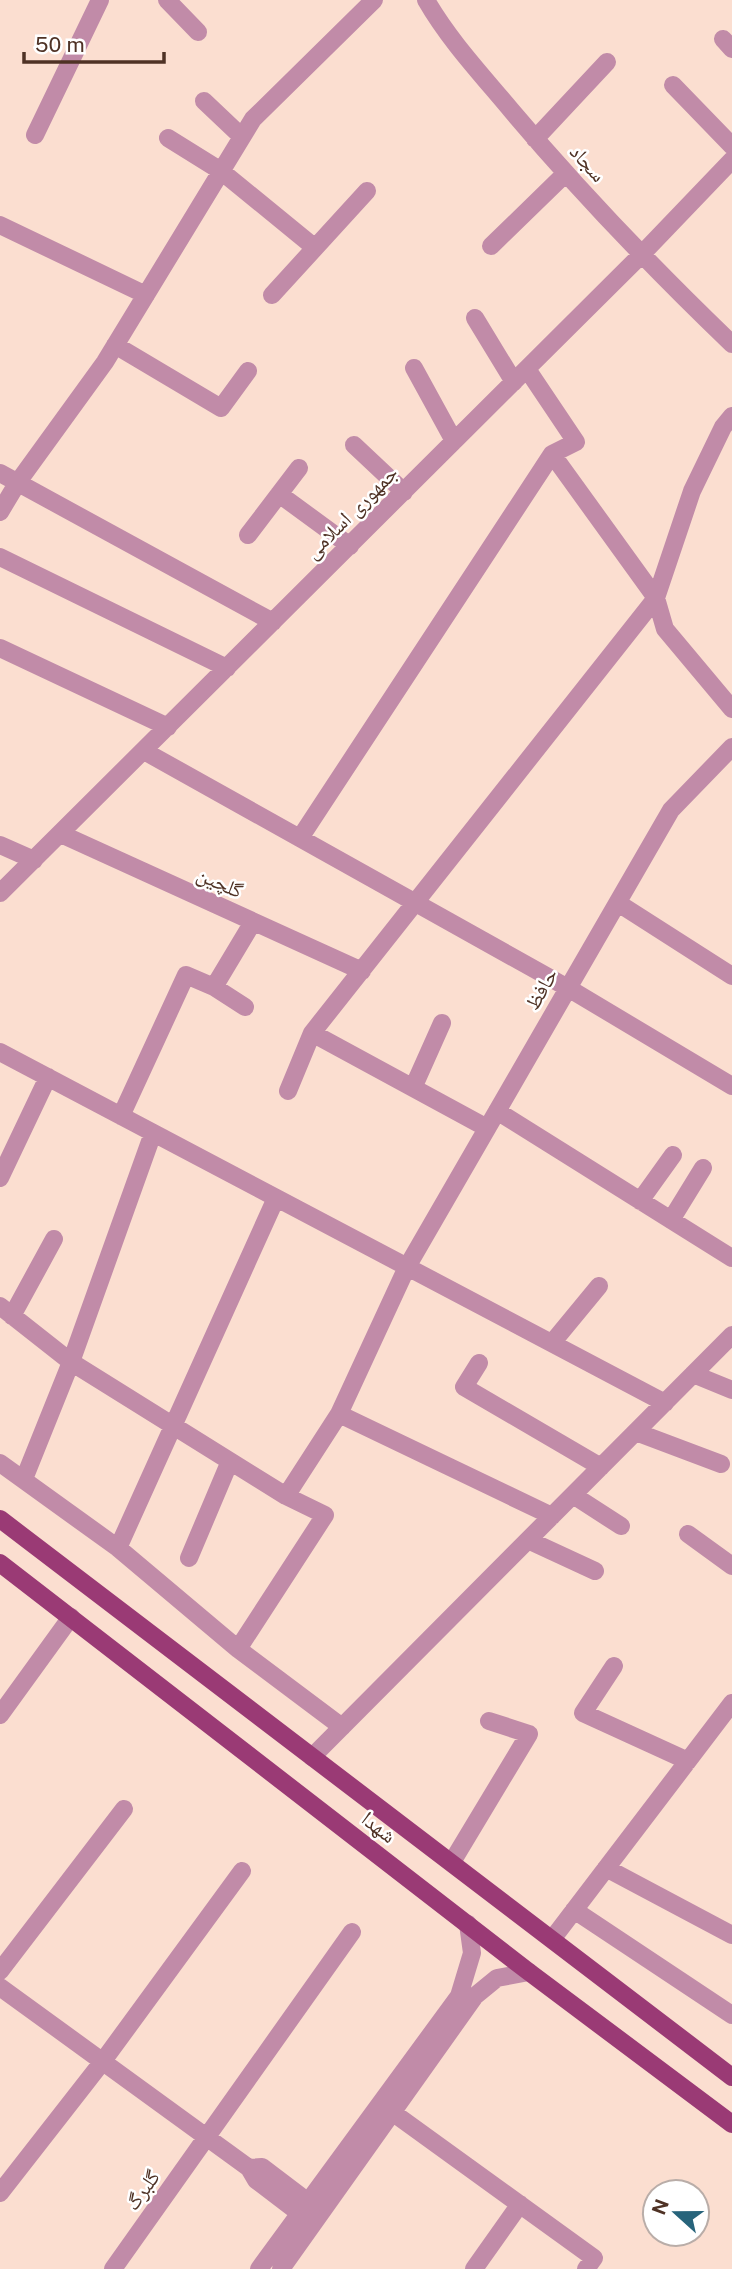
<svg xmlns="http://www.w3.org/2000/svg" width="732" height="2269" viewBox="0 0 732 2269" font-family="'Public Sans','Noto Naskh Arabic',sans-serif">
  <rect width="100%" height="100%" fill="#fbded0"/>
  <g fill="none" stroke-linecap="round" stroke-linejoin="round">
    <!-- minor -->
    <path stroke="#c18ba8" stroke-width="18" d="M167,0L198,32
      M426,0C449,40 481,74 511,110C580,192 654,269 732,344
      M723,39L732,49
      M673,85L732,146
      M204,101L242,137
      M35,135L100,0
      M168,138L221,171L314,247
      M535,139L607,62
      M0,225L146,295
      M491,246L566,173
      M272,295L367,191
      M475,318L514,382
      M115,345L221,408L248,371
      M414,368L454,441
      M527,369L576,442L552,454
      M732,416L723,427L692,491L656,598L665,629L732,709
      M354,445L404,492
      M0,473L273,622
      M279,494L350,546
      M0,512L18,482L105,362L253,119L374,0
      M248,535L299,468
      M0,557L227,668
      M0,648L168,727
      M144,751L568,988L732,1086
      M61,834L362,971
      M0,845L34,860
      M0,893L640,256L732,160
      M618,903L732,976
      M214,987L245,1007
      M312,1033L487,1128
      M0,1052L665,1403
      M413,1088L442,1023
      M288,1091L312,1033L656,598L552,454L300,838
      M497,1111L732,1258
      M121,1116L186,975L214,987L253,922
      M0,1178L48,1077
      M640,1201L673,1155
      M671,1220L703,1168
      M0,1306L71,1362L286,1496L325,1515L238,1649
      M12,1316L54,1239
      M552,1343L599,1286
      M479,1363L464,1387L601,1467
      M693,1374L732,1390
      M339,1414L552,1516
      M636,1432L721,1464
      M0,1463L118,1548L238,1649L342,1727
      M24,1479L71,1362L153,1133
      M573,1495L621,1526
      M286,1496L339,1414L407,1267L671,810L732,747
      M688,1534L732,1566
      M528,1540L595,1571
      M118,1548L276,1198
      M189,1558L230,1461
      M614,1666L583,1713L688,1761
      M0,1715L71,1617
      M312,1757L732,1335
      M452,1862L529,1734L489,1721
      M606,1868L732,1935
      M574,1910L732,2015
      M553,1938L732,1703
      M0,1971L124,1809
      M0,1987L249,2168L256,2180L306,2218
      M392,2112L594,2258L586,2269
      M249,2168L262,2167L316,2208
      M0,2193L103,2061L242,1871
      M113,2269L352,1932
      M259,2269L459,1996L472,1953L468,1924
      M281,2269L475,1996L497,1978L529,1972
      M474,2269L520,2204"/>
    <!-- major -->
    <path stroke="#9a3a75" stroke-width="18" d="M0,1519L732,2077
      M0,1563L529,1972L732,2124"/>
  </g>
  <g text-anchor="middle" dominant-baseline="central" stroke-width="5" stroke-linejoin="round" paint-order="stroke">
    <!-- street labels -->
    <g font-size="21" fill="#4f3225" stroke="#fff">
      <text transform="translate(588 163) rotate(48)">سجاد</text>
      <text transform="translate(351 512) rotate(-45)">جمهوری اسلامی</text>
      <text transform="translate(220 882) rotate(24)">گلچین</text>
      <text transform="translate(541 989) rotate(-60)">حافظ</text>
      <text transform="translate(379 1827) rotate(38)">شهدا</text>
      <text transform="translate(142 2190) rotate(-54)">گلبرگ</text>
    </g>
  </g>
  <!-- north arrow -->
  <g transform="translate(676 2213) rotate(291)"><circle r="33" fill="#ffffff" stroke="#b9ada8" stroke-width="2"/>
  <path d="M0-5L12 26L0 18L-12 26Z" fill="#27647b"/>
  <text y="-10" font-size="19" font-weight="bold" text-anchor="middle" fill="#4f3225">N</text>
  </g>
  <!-- scale -->
  <path d="M24 52v10h140v-10" fill="none" stroke="#4f3225" stroke-width="3.5"/>
  <text x="35" y="52" font-size="21" fill="#4f3225" stroke="#ffffff" stroke-width="5" paint-order="stroke">50 m</text>
</svg>
